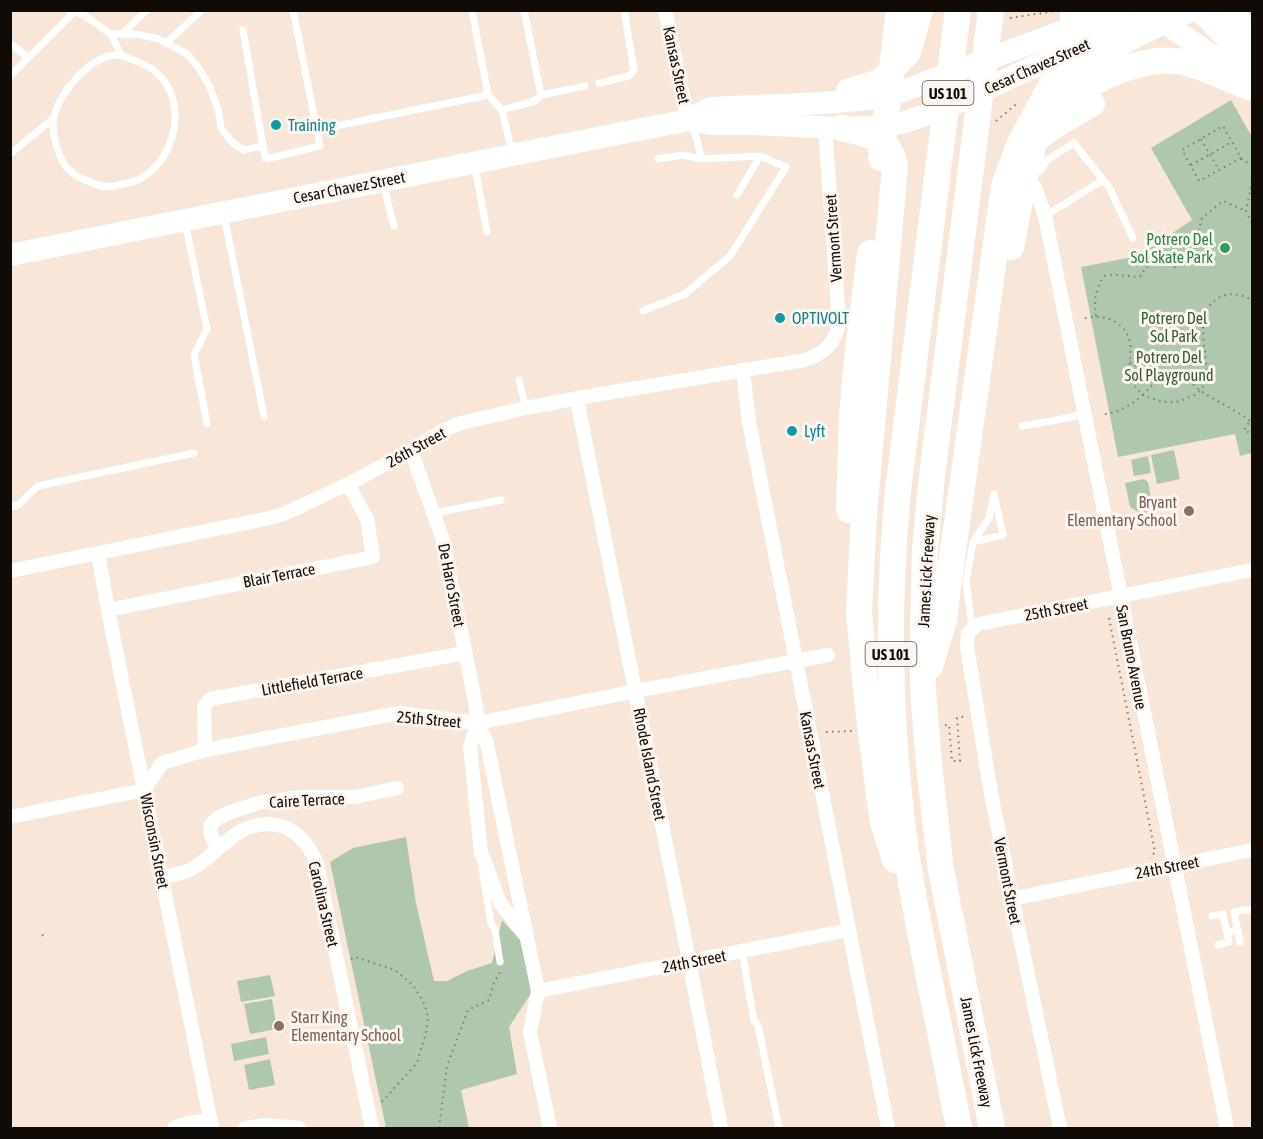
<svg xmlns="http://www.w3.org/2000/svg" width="1263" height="1139" viewBox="0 0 1263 1139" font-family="'Asap Condensed',sans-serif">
  <rect width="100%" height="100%" fill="#f8e7d8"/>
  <!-- green -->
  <path fill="#afc7ac" d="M1231,100L1252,137V453L1240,456L1235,434L1118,457L1081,267L1138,256L1192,220L1151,148Z
    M1174,450L1180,479L1157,484L1151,455Z
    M1148,456L1151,473L1134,476L1131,460Z
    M1144,479L1148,482L1152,504L1146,513L1142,514L1130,507L1125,483Z
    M406,837L416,903L434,981H447L467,971L492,963L502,920L520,940L532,992L509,1027L517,1074L461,1090L469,1128H386L330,862L353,848Z
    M270,975L275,996L241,1002L237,981Z
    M272,999L277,1029L250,1034L244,1004Z
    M266,1037L269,1054L234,1061L231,1044Z
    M270,1059L275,1085L249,1090L244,1065Z"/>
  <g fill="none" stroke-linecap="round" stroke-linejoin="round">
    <!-- path -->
    <path stroke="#857a70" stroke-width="2" stroke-dasharray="1.5 4.5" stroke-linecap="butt" d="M1010,18L1055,11
      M996,121L1019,102
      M1201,139L1219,170
      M1241,158L1199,181L1182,150L1223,126L1241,158L1242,160L1252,165
      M1191,165L1232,142
      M1252,181L1246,211L1252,223
      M1096,316C1094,300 1095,290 1104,276C1119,273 1126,277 1140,277C1150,259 1157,258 1175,267L1197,260L1194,247L1202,218L1223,201L1246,211
      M1085,318C1104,314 1125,321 1130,342C1132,353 1128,364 1130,375C1131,383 1137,389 1143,395L1154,383
      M1130,362L1135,365L1143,378L1151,380
      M1189,380L1200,391L1245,417L1250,421
      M1105,414C1120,412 1131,405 1143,395C1158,401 1172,406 1187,398C1191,397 1197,394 1200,391C1219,371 1186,319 1217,299C1229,291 1240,294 1252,300
      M1252,418L1244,430L1252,434
      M1109,618L1155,852L1150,858
      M945,725H949L952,761H960L957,718L967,716
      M826,732L852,731
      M42,935L45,936
      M351,959L355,957L395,970L413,985L425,1005L428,1017L426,1033L417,1063L381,1103
      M439,1128L447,1066L468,1010L489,1000L494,983L499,974L500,971"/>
    <!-- lane -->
    <path stroke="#fff" stroke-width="7" d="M70,10L84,15L111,34H136L159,39L187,54L198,67L209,85L218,109L221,128L233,143L244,150L263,146L266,159L320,146L293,10
      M472,10L488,95L502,110L512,153
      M524,10L541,95
      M243,30L263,146
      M111,34L121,55
      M122,34L147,10
      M10,43L28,58
      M166,43L202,10
      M121,55C132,60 148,64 157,73C181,95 179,132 163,157C159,165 147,175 140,179C135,182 128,183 122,184C107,189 97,186 83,179C79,177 74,175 71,172C58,160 51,134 54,117C59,95 82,67 103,58C108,55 115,56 121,55Z
      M10,76L74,12
      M599,83L629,76L634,70L624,10
      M502,110L535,101L541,95L585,86
      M316,130L488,95
      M10,154L54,118
      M658,159L683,155L701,159
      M475,167L487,232
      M1040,171L1047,160L1074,143L1103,180
      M383,183L394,226
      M737,195L760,156
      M224,215L264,416
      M1045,216L1103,180L1109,187L1133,238
      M185,222L207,329L194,355L207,424
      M643,311L685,294L730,256L786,167L760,156L701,159L697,139L691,126
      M519,380L526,408
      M1022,426L1057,420L1084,414
      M10,507L18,505L38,486L194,453
      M434,513L501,500
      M972,628L966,582L973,542L1003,535L994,494L989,518L973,542
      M482,868L491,924L495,930L500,962
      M1212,916L1223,914L1227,933L1238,930
      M1240,942L1234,912L1252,909
      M1218,945L1229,942L1227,933
      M742,951L754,1021L758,1025L779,1128"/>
    <!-- street -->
    <path stroke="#fff" stroke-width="14" d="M665,10L688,120
      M1035,187L1045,216L1227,1128
      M743,370L749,422L888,1128
      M577,400L686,945L721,1128
      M411,451L442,537L475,701L478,723L487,744L538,991L530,1032L550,1128
      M98,553L108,610L212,1128
      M10,571L265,519L284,514L348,484L411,451L442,431L461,423L526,408L595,395L805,360C825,353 836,343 839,321L826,142L828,127
      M108,610L373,557L367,519L348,484
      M478,723L470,747L481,852L500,903L524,933
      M205,750L204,707L210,699L466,653
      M10,817L144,790L162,763L205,750L399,713L478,723L636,691L828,655
      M217,849L210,832L211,824L219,817L236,810L262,802L301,797H355L397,788
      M162,877C172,875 184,874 193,868C218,854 234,825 266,824C275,824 284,826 292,831C304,839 312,851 317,864L372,1128
      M1011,899L1252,850
      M538,991L849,930
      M174,1128L187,1123L211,1120
      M245,1128L266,1125L299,1128
      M1060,1128L1009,884L991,793L967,647L968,633L978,624L1252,570"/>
    <!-- primary -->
    <path stroke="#fff" stroke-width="22" d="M1199,10L1237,49L1252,69
      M1150,13L1216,58L1244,82
      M847,90L876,81L893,70L909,54L912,46L922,10
      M688,120L711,124H753L841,128L872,127L902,123L943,109L1033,67L1139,22
      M10,255L688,120L710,108L823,103L868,99L900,92L1120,10"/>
    <!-- highway -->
    <path stroke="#fff" stroke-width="26" d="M958,10L898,491C887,604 889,717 903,830C909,878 919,926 928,973C939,1025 949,1077 959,1128
      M991,10L932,476L925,549L923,625V689L929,765L941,870L992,1128
      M1231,10L1252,45
      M1056,99C1081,57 1145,29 1188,10
      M1066,103C1093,77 1149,53 1187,63C1208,69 1228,79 1248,87
      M841,128C866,134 890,137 895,166L864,515L859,612L867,700L880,802L883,822L895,860
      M1022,154C1041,131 1067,118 1092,104
      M881,158L899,10
      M1011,247L1024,180L1032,151
      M849,510L852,415L857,360L870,253
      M930,666L944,620L949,580L1004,186L1019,145L1068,54L1074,32L1073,10"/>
  </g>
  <!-- markers -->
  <g fill="#0f9aa8" stroke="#fdf6f0" stroke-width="2">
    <circle cx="276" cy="125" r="6"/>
    <circle cx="780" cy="318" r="6"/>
    <circle cx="792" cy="431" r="6"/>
  </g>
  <circle fill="#2e9e5b" stroke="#fdf6f0" stroke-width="2" cx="1225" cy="248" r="6"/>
  <g fill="#8d6e63" stroke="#fdf6f0" stroke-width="2">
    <circle cx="1189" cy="511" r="6"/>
    <circle cx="279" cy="1026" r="6"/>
  </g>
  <g text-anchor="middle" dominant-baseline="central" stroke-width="6" stroke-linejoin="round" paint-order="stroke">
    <!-- shield labels -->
    <g fill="#fdf6f0" stroke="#57524c" stroke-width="1.5">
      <rect x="922.5" y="81" width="51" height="24" rx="4.5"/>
      <rect x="865.5" y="642" width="51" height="24" rx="4.5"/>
    </g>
    <g font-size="15" font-weight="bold" fill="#100b06">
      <text x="948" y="93">US 101</text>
      <text x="891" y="654">US 101</text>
    </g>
    <!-- street labels -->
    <g font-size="16" fill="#100b06" stroke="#fdf6f0">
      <text transform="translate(677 65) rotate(78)">Kansas Street</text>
      <text transform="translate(1037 66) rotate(-24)">Cesar Chavez Street</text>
      <text transform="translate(349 187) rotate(-11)">Cesar Chavez Street</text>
      <text transform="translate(833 238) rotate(-94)">Vermont Street</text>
      <text transform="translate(416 447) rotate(-29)">26th Street</text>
      <text transform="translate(926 571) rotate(-87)">James Lick Freeway</text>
      <text transform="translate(279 575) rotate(-11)">Blair Terrace</text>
      <text transform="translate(452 585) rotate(79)">De Haro Street</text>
      <text transform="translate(1056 609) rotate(-11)">25th Street</text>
      <text transform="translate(1132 657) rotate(79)">San Bruno Avenue</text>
      <text transform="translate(312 681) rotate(-10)">Littlefield Terrace</text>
      <text transform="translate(429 719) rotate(5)">25th Street</text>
      <text transform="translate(813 750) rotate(79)">Kansas Street</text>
      <text transform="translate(650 764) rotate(79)">Rhode Island Street</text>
      <text transform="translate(307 800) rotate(-3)">Caire Terrace</text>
      <text transform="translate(155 841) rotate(79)">Wisconsin Street</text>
      <text transform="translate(1167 867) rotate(-11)">24th Street</text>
      <text transform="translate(1008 881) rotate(79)">Vermont Street</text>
      <text transform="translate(324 904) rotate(77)">Carolina Street</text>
      <text transform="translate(694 961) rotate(-11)">24th Street</text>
      <text transform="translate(977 1052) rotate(79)">James Lick Freeway</text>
    </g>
    <!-- culture labels -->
    <g font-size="16" fill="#0d838f" stroke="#fdf6f0" text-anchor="start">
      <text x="288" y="125">Training</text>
      <text x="792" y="318">OPTIVOLT</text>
      <text x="804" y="431">Lyft</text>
    </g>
    <!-- leisure labels -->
    <g font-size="16" fill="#27864d" stroke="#fdf6f0" text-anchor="end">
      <text x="1213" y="239">Potrero Del<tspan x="1213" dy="18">Sol Skate Park</tspan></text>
    </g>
    <!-- park labels -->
    <g font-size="16" fill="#335c30" stroke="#fdf6f0">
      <text x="1174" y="318">Potrero Del<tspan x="1174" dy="18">Sol Park</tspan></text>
      <text x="1169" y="357">Potrero Del<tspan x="1169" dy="18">Sol Playground</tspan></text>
    </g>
    <!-- education labels -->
    <g font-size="16" fill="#785e54" stroke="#fdf6f0" text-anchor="end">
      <text x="1177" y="502">Bryant<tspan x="1177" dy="18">Elementary School</tspan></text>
      <text x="291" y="1017" text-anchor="start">Starr King<tspan x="291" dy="18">Elementary School</tspan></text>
    </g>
  </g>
  <!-- border -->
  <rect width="1263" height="1139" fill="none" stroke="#100b06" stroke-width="24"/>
</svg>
